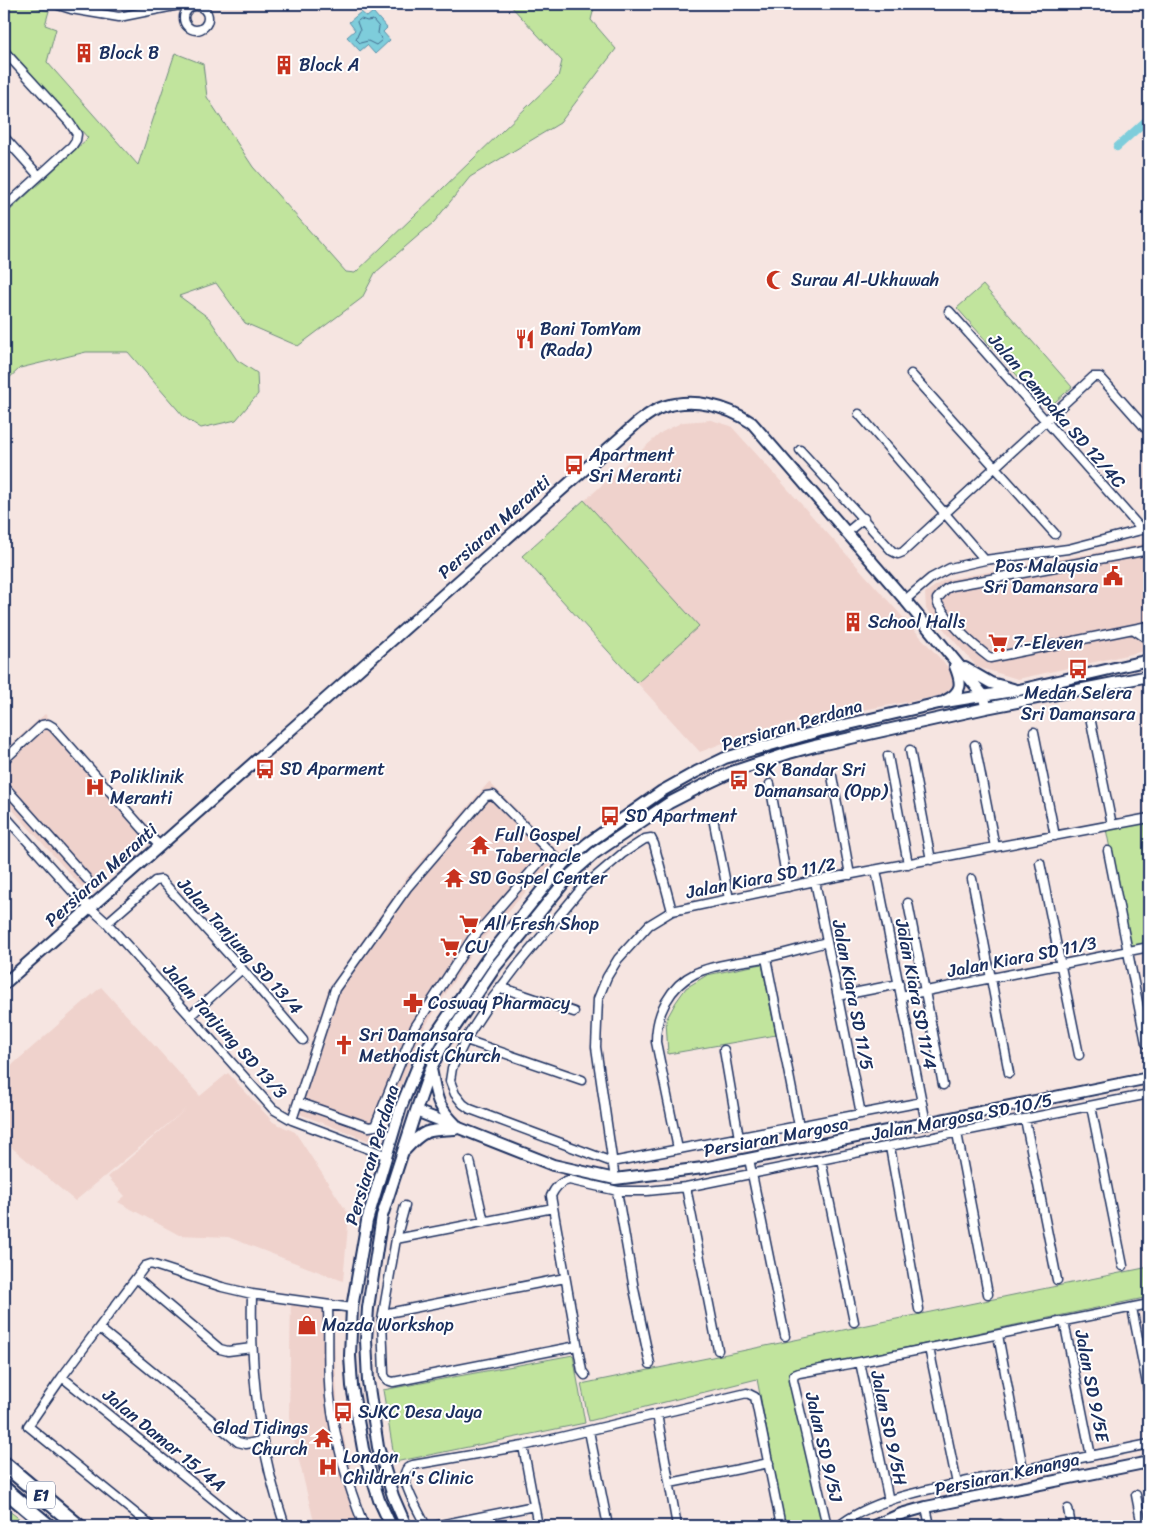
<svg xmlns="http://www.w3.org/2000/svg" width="1153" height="1530" viewBox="0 0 1153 1530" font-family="Sriracha,sans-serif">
  <rect width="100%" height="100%" fill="#f6e5e1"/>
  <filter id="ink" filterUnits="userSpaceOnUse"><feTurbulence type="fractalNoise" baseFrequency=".02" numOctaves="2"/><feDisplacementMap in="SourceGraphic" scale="10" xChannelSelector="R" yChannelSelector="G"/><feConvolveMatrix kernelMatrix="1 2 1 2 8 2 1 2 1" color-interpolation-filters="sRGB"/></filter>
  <g filter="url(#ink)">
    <!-- built -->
    <path fill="#efd2cc" d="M711,420L731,426L954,674L955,682L947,692L940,696L780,725L746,734L700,752L522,556L662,432L683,422Z
      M1149,543V589L1141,592L1149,621V650L1018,679L977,667L926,609L925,593L944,580Z
      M45,714L153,831L85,891L4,800V751Z
      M489,782L561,854L476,946L421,1033L381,1140L372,1142L289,1110L328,990L403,882Z
      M101,987L200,1096L228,1073L273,1122L295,1132L349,1215L343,1281L228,1237L179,1235L118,1202L125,1196L108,1177L187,1108L75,1201L4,1141V1072Z
      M291,1295L332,1302L338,1412L358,1501L370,1526H317L313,1518L289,1419Z"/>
    <!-- green -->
    <path fill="#c1e49d" stroke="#6e8a7e" d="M4,4H25L49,11L45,25L56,29L47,62L138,165L175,53L203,64L207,97L253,167L346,272L355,273L558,77L562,61L509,4H595L591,20L616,49L560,123L470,177L434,222L375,273L362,298L298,346L245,323L216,283L179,296L209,318L237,360L257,373L258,394L236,420L201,428L184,417L128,352H86L20,368L4,383V216L88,138L4,43Z
      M983,285L1072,387L1047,409L957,308Z
      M584,500L699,626L637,683L522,556Z
      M1149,821V944L1130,948L1106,829Z
      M762,964L776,1035L668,1054L666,1020L676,1002L686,988L707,975Z
      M1149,1267V1297L790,1372L823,1526H785L757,1379L589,1421L581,1384Z
      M573,1355L585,1423L395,1462L383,1390Z
      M4,1507L29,1526H4Z"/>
    <!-- water -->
    <path fill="#7ecddb" stroke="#568ea9" d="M361,12L367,17L373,12L387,28L383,32L390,40L375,54L367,45L360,51L347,37L355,30L349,22Z"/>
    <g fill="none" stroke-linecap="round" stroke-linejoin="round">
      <!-- shore -->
      <path stroke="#436e90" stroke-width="1" d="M361,19L367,21L373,20L379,27L378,33L382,40L376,45L368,41L360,43L356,39L360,30L357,22Z"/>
      <!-- canal -->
      <path stroke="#7ecddb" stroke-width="8" d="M1117,147L1149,118"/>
      <defs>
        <path id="street" d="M55,4L71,9L119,17L179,5L189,8
          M184 18a12 12 0 1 1 24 0a12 12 0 1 1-24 0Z
          M4,51L69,122L77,134L76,140L72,146L4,208
          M4,137L39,176
          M949,311L1142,530
          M911,374L1055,534
          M859,414L985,560
          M800,450L892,551L898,554L903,552L1093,377H1100L1103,380L1149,432
          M846,533L864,518
          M905,600L931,578L950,568L985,560L1068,549L1149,528
          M1148,626L990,658C969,642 952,626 938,604L937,599L946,589L952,586L1149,550
          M1134,630L1149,640
          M1090,717L1112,825
          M1034,732L1055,836
          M975,745L995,847
          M910,750L931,860
          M888,756L908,864
          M4,760L42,725L48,724L53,727L144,830L159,845
          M832,776L850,875
          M770,784L788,887
          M4,786L87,879
          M4,815L73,892L107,923L273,1109L292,1120L385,1155
          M713,818L729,899
          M549,851L563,864
          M1108,851L1146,1043
          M1040,863L1079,1055
          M876,870L926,1123
          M972,879L1009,1073
          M815,881L861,1114
          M908,903L943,1085
          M672,911L654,844L651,838L645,839L622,854L581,889L521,961L492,999L467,1037L452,1068L450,1081L455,1094L463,1104L470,1109L612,1162L922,1102
          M107,923L155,881L161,880L242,969L303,1040
          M766,958L799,1126
          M500,987L574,1012
          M838,996L899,984
          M901,996L1149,947
          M191,1015L242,969
          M466,1040L582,1080
          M724,1050L739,1138
          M1091,1106L1123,1266
          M1025,1119L1057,1280
          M292,1120L298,1102L335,989L407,888L486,796L493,795L549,851L472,939L415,1027L375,1126L369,1127L298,1102
          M957,1133L988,1294
          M890,1147L919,1309
          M678,1149L656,1042C656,1014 669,986 696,973C716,964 742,962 764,958C785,954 806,947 827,942
          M749,1159L785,1336
          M821,1160L854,1322
          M470,1161L484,1222
          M615,1179L596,1047L598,999L607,977L618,959L649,925L672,911L815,881L1149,818
          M686,1187L718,1350
          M617,1191L634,1289L650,1364
          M405,1206L396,1239L382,1320L384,1375L387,1380L393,1382L577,1346
          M396,1239L553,1208
          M136,1278L220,1349L228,1351L252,1348
          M252,1294C250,1374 259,1450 285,1526
          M328,1306C329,1336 327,1367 330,1397C335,1441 348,1486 364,1526
          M1132,1308L1149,1394
          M383,1314L565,1278
          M1064,1321L1091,1456
          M99,1328L238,1442L246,1444L262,1441
          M998,1335L1023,1469
          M929,1348L957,1484
          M860,1362L889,1501
          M585,1375L582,1371L551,1196C555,1187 560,1182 569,1180L618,1191H647L686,1187L1149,1094
          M62,1377L246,1526
          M657,1414L677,1526
          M589,1431L608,1526
          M523,1446L538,1526
          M670,1483L769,1463
          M1136,1495L1142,1526
          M926,1507L930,1526
          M1068,1509L1071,1526
          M1000,1524V1526
          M151,1526L28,1426L62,1377L145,1266L151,1264L222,1287L252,1294L352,1308
          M426,1526C421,1516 402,1484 405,1473C406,1469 409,1466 413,1465L523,1446L747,1393L755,1397L781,1526
          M435,1526L534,1506
          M827,1526L793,1380L794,1375L799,1373L860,1362L1149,1304
          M839,1526C873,1498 936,1488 978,1479C1035,1467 1092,1456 1149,1444"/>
        <path id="secondary" d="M965,668L991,683L1013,689
          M945,701C963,692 962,683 955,666
          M4,984L637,423C645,417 653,410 663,407C693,397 727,406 752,423L905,600L984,696L986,708
          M431,1069C437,1097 435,1104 456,1125
          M416,1111L553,1165L615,1179L703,1168L1149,1078
          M405,1150C424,1129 428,1130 455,1129
          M391,1526L379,1500L363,1449L352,1386L350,1356L352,1308L367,1221L401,1107L419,1063L433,1038L489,956L563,864L588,843L662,791L696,772L725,758L819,731L939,703L1019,690L1149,660
          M406,1526L393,1496L378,1447L368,1381L366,1340L368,1308L382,1216L416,1111L431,1068L444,1043L496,966L571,874L595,853L669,803L702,786L732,772L789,753L815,746L986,708L1149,676
          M874,1526L901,1514L926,1507L1149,1462"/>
        <path id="highway" d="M4,1464L78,1526
          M4,1489L48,1526"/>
      </defs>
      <!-- street casing -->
      <use href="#street" stroke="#1b2f5e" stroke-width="11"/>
      <!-- secondary casing -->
      <use href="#secondary" stroke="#1b2f5e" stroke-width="14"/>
      <!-- highway casing -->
      <use href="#highway" stroke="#1b2f5e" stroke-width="18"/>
      <!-- street -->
      <use href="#street" stroke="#fff" stroke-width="8"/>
      <!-- secondary -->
      <use href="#secondary" stroke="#fff" stroke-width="10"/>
      <!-- highway -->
      <use href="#highway" stroke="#fff" stroke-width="14"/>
    </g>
  </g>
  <!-- icons -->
  <defs>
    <symbol id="building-bare" viewBox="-9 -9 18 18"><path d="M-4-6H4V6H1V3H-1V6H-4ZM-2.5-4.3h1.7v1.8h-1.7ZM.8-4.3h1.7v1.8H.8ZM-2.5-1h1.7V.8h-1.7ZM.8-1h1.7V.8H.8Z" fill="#c8321e" stroke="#fff" stroke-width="2.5" paint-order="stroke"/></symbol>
    <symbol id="mosque-bare" viewBox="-9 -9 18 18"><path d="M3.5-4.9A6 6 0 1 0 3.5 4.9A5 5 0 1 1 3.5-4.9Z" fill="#c8321e" stroke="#fff" stroke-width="2.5" paint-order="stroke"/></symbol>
    <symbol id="restaurant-bare" viewBox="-9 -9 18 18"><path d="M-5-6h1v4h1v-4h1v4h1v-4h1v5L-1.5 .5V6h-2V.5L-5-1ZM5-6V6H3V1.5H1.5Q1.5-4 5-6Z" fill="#c8321e" stroke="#fff" stroke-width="2.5" paint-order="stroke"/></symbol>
    <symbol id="bus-bare" viewBox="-9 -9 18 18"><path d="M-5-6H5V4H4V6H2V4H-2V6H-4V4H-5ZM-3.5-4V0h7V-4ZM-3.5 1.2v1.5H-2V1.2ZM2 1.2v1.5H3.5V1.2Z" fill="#c8321e" stroke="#fff" stroke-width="2.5" paint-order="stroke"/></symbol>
    <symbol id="civic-bare" viewBox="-9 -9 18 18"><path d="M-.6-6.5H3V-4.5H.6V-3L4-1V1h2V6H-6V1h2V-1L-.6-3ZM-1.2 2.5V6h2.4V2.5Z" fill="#c8321e" stroke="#fff" stroke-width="2.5" paint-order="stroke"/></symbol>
    <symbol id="supermarket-bare" viewBox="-9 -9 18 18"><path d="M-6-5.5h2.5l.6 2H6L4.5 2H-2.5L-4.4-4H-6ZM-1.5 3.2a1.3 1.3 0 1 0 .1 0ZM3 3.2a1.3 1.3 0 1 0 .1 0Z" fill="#c8321e" stroke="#fff" stroke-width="2.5" paint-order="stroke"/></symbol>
    <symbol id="hospital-bare" viewBox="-9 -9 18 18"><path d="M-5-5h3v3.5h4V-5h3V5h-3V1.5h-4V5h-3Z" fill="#c8321e" stroke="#fff" stroke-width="2.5" paint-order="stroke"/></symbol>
    <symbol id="temple-bare" viewBox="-9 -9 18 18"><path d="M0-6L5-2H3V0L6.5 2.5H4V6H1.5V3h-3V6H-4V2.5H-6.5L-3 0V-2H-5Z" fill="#c8321e" stroke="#fff" stroke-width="2.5" paint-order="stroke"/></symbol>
    <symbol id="pharmacy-bare" viewBox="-9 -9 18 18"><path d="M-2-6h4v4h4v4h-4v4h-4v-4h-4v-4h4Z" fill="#c8321e" stroke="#fff" stroke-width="2.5" paint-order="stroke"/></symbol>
    <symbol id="church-bare" viewBox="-9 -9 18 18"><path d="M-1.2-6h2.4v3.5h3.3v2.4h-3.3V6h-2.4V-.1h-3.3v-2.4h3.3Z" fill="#c8321e" stroke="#fff" stroke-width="2.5" paint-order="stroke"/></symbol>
    <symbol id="shop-bare" viewBox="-9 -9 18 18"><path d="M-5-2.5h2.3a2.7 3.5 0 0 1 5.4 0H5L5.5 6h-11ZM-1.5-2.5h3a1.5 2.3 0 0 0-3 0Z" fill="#c8321e" stroke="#fff" stroke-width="2.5" paint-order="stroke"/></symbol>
  </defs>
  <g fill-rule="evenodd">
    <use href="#building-bare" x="70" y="39" width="28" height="28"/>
    <use href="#building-bare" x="270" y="51" width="28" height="28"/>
    <use href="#mosque-bare" x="762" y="266" width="28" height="28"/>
    <use href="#restaurant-bare" x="511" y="325" width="28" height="28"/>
    <use href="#bus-bare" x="560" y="451" width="28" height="28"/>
    <use href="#civic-bare" x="1099" y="562" width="28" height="28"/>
    <use href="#building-bare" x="839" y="608" width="28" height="28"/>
    <use href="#supermarket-bare" x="984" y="629" width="28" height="28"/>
    <use href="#bus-bare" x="1064" y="655" width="28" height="28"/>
    <use href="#bus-bare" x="251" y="755" width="28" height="28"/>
    <use href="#bus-bare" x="725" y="766" width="28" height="28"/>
    <use href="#hospital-bare" x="81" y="773" width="28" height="28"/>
    <use href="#bus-bare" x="596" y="802" width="28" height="28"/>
    <use href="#temple-bare" x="466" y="831" width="28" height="28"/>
    <use href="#temple-bare" x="440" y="864" width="28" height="28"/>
    <use href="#supermarket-bare" x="455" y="910" width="28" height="28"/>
    <use href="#supermarket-bare" x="436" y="933" width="28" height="28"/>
    <use href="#pharmacy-bare" x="399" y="989" width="28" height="28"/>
    <use href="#church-bare" x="330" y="1031" width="28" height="28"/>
    <use href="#shop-bare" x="293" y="1311" width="28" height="28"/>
    <use href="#bus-bare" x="329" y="1398" width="28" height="28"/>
    <use href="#temple-bare" x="309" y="1424" width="28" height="28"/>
    <use href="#hospital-bare" x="314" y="1453" width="28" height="28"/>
  </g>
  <g text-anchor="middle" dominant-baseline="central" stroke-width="4" stroke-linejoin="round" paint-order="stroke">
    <!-- shield labels -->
    <rect fill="#fff" stroke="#5f6d8e" stroke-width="1" x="27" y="1481.5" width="28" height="27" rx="4"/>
    <g font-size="16" font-weight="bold" fill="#1b2f5e">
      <text x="41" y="1495">E1</text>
    </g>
    <!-- poi labels -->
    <g font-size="18" fill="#1b2f5e" stroke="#fff" text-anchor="start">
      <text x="99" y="53">Block B</text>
      <text x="299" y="65">Block A</text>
      <text x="791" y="280">Surau Al-Ukhuwah</text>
      <text x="540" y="329">Bani TomYam<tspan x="540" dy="21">(Rada)</tspan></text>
      <text x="589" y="455">Apartment<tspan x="589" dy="21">Sri Meranti</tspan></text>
      <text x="1098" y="566" text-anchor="end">Pos Malaysia<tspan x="1098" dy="21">Sri Damansara</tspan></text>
      <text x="868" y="622">School Halls</text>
      <text x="1013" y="643">7-Eleven</text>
      <text x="1078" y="693" text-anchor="middle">Medan Selera<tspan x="1078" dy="21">Sri Damansara</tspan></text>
      <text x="280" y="769">SD Aparment</text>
      <text x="754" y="770">SK Bandar Sri<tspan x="754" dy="21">Damansara (Opp)</tspan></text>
      <text x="110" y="777">Poliklinik<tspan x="110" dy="21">Meranti</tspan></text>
      <text x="625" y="816">SD Apartment</text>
      <text x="495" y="835">Full Gospel<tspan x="495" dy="21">Tabernacle</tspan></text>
      <text x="469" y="878">SD Gospel Center</text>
      <text x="484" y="924">All Fresh Shop</text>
      <text x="465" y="947">CU</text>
      <text x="428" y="1003">Cosway Pharmacy</text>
      <text x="359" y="1035">Sri Damansara<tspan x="359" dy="21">Methodist Church</tspan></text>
      <text x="322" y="1325">Mazda Workshop</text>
      <text x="358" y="1412">SJKC Desa Jaya</text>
      <text x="308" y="1428" text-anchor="end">Glad Tidings<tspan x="308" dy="21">Church</tspan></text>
      <text x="343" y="1457">London<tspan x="343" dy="21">Children's Clinic</tspan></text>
    </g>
    <!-- street labels -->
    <g font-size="18" fill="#1b2f5e" stroke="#fff">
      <text transform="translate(1057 411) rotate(49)">Jalan Cempaka SD 12/4C</text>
      <text transform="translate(494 527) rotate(-42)">Persiaran Meranti</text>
      <text transform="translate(792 725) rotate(-16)">Persiaran Perdana</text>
      <text transform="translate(101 875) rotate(-42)">Persiaran Meranti</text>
      <text transform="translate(761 878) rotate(-11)">Jalan Kiara SD 11/2</text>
      <text transform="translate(240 946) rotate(48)">Jalan Tanjung SD 13/4</text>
      <text transform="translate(1022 957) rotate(-11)">Jalan Kiara SD 11/3</text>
      <text transform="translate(916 994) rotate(79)">Jalan Kiara SD 11/4</text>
      <text transform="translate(853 995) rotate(79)">Jalan Kiara SD 11/5</text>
      <text transform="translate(225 1031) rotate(48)">Jalan Tanjung SD 13/3</text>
      <text transform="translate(962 1117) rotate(-11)">Jalan Margosa SD 10/5</text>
      <text transform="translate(776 1137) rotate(-11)">Persiaran Margosa</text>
      <text transform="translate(372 1155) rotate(-73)">Persiaran Perdana</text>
      <text transform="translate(1092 1386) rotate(79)">Jalan SD 9/5E</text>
      <text transform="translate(889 1428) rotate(78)">Jalan SD 9/5H</text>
      <text transform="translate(164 1440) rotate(39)">Jalan Damar 15/4A</text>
      <text transform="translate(824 1447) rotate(77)">Jalan SD 9/5J</text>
      <text transform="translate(1007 1474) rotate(-12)">Persiaran Kenanga</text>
    </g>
  </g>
  <!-- margin -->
  <rect width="1153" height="1530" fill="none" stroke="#fff" stroke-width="20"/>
  <rect x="10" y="10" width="1133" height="1510" fill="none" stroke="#1b2f5e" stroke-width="2" filter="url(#ink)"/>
</svg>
